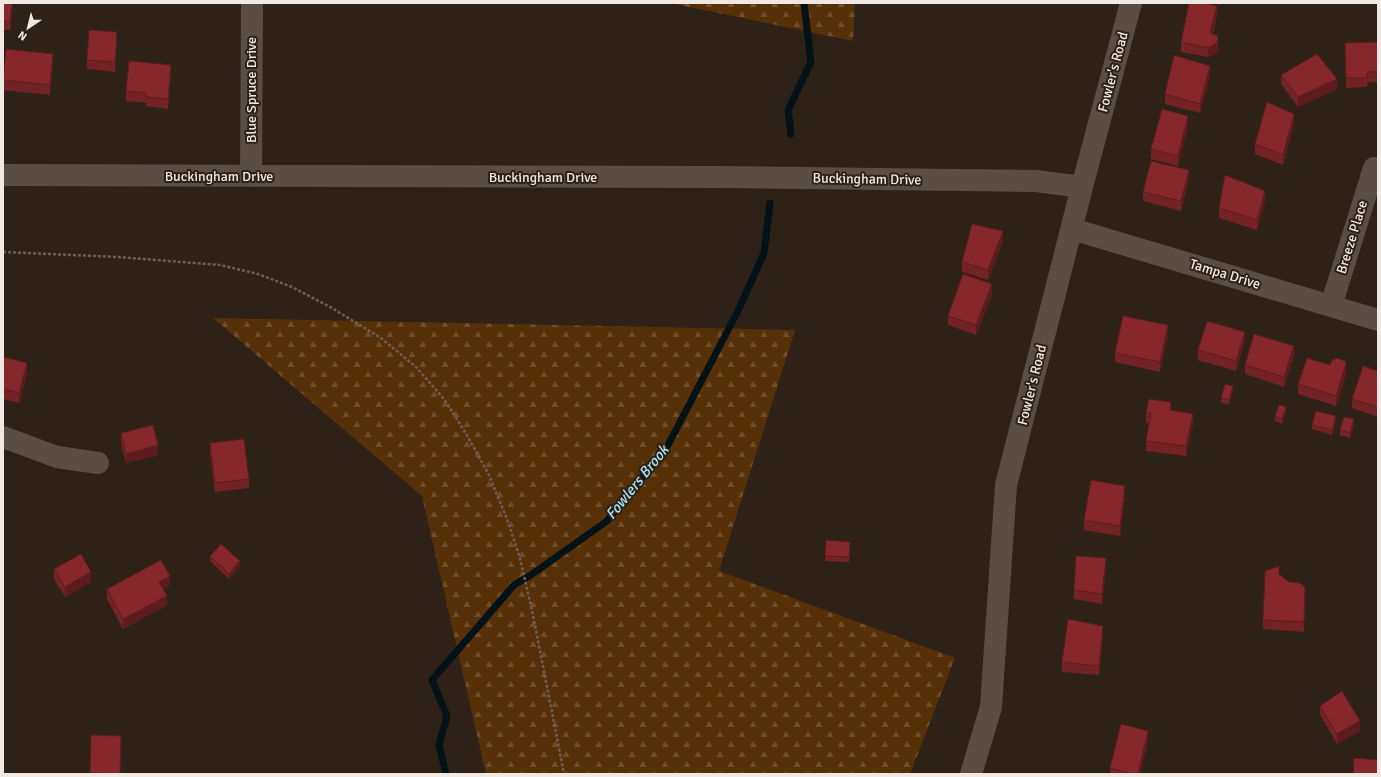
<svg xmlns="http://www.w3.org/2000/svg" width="1381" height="777" viewBox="0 0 1381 777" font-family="Signika,sans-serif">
  <defs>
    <pattern id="forest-firs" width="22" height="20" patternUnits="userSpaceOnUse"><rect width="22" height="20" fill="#583008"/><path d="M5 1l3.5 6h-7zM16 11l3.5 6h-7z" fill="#704e2c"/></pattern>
  </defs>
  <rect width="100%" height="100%" fill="#2d2118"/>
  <!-- forest -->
  <path fill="url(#forest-firs)" d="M670,3H855L853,41Z
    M213,318L795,330L719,571L955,658L910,774H486L422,496Z"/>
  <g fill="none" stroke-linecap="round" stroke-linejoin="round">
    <!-- stream -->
    <path stroke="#021217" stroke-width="7" d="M791,134L788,110L811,62L804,3
      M446,774L439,745L447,716L432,680L514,585L531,575L607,521L668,445L738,311L764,253L770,203"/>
    <!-- path -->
    <path stroke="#6b6058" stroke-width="2.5" stroke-dasharray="3 2" stroke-linecap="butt" d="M3,252L118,257L220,265L258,274L292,287L332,308L381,338L416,367L444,399L465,432L488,473L507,519L520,558L533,615L564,774"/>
    <!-- minor -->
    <path stroke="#5a4d43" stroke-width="22" d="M3,175L717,177L1036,181L1082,187
      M251,176L252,3
      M1072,229L1378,320
      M1331,306L1374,168
      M3,437L57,457L98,463
      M971,774L991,707L1006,485L1082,187L1131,3"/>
  </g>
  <!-- wall -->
  <path fill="#732226" d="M3,3H13L10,30H3Z
    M1212,3H1222L1221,5Z
    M1217,16L1213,34L1218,46L1217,53L1208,57L1181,52V42Z
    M117,41L115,72L87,69V60Z
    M1378,42V82H1368L1367,87L1346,88L1345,43Z
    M53,64L50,95L3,90V75Z
    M171,75L168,109L146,106V103L126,101V91Z
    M1281,75L1337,89L1298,107L1281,84Z
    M1210,76L1200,113L1165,104V94Z
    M1294,124L1283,165L1255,154V144Z
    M1188,126L1178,166L1151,159V149Z
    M1189,179L1181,211L1143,201V192Z
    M1265,201L1257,230L1219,218V208Z
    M1003,241L988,280L962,272V262Z
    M992,294L976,335L948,325V316Z
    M1168,335L1160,372L1115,362V353Z
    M1245,341L1236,371L1198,360V350Z
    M1294,356L1284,387L1245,374V365Z
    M3,357L27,373L19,403L3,399Z
    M1330,365L1346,374L1336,406L1298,394V384Z
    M1378,371V417L1352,408V399Z
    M1233,391L1229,404L1221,403V398Z
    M1171,410L1193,424L1186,456L1146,451V441L1149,423H1146V413Z
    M1286,412L1282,424L1275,421V416Z
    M1336,421L1332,435L1312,429V425Z
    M1354,424L1350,438L1340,435V430Z
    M121,433L158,455L126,463L121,443Z
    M210,443L249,479V488L215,492L210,453Z
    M1125,496L1120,536L1084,530V520Z
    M850,547L849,562L825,561V556Z
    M210,556L240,566L229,579L210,561Z
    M1106,568L1102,604L1074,599V590Z
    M54,569L91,582L65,597L54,579Z
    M1289,582L1305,587L1304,632L1263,629V620Z
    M170,585L163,589L167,605L123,629L107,599V589Z
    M1103,635L1099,675L1062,672V662Z
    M1320,706L1360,731L1337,744L1320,715Z
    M1148,741L1140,774H1110V768Z
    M121,746L120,774H90V773Z"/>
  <!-- shaded-wall -->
  <path fill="#5e1b1f" d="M12,3H13L10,30V21Z
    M1217,6V16L1210,43V33Z
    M117,32V41L115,72V62Z
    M1218,36V46L1217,53L1208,57V48Z
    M53,54V64L50,95V85Z
    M171,65V75L168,109V99Z
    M1210,66V76L1200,113V104Z
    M1337,79V89L1298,107V97Z
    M1294,114V124L1283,165V155Z
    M1188,116V126L1178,166V156Z
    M1189,170V179L1181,211V201Z
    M1265,191V201L1257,230V220Z
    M1003,231V241L988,280V270Z
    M992,284V294L976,335V325Z
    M1168,325V335L1160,372V362Z
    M1245,332V341L1236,371V361Z
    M1294,346V356L1284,387V377Z
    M27,363V373L19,403V393Z
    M1346,364V374L1336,406V396Z
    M1233,386V391L1229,404V400Z
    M1286,407V412L1282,424V419Z
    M1193,414V424L1186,456V446Z
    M1336,416V421L1332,435V430Z
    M1354,419V424L1350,438V433Z
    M158,445V455L126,463V454Z
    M1125,486V496L1120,536V526Z
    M1106,558V568L1102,604V594Z
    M240,561V566L229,579V574Z
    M91,572V582L65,597V587Z
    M170,576V585L159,591V582Z
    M167,596V605L123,629V619Z
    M1103,626V635L1099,675V666Z
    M1360,721V731L1337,744V734Z
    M1148,731V741L1140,774H1138Z"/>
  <!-- building -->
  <path fill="#86272c" stroke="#5e1b1f" d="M3,3H12L10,21L3,20Z
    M1189,3H1205L1217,6L1210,33L1218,36L1217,43L1208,48L1181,42Z
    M89,30L117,32L115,62L87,60Z
    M1378,42V72H1368L1367,78H1346L1345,43Z
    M6,49L53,54L50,85L3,80Z
    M1317,54L1337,79L1298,97L1281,75Z
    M1174,55L1210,66L1200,104L1165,94Z
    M129,61L171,65L168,99L146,97V93L126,91Z
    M1267,102L1294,114L1283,155L1255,144Z
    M1162,109L1188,116L1178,156L1151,149Z
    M1151,161L1189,170L1181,201L1143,192Z
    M1225,175L1265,191L1257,220L1219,208Z
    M972,224L1003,231L988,270L962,262Z
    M963,274L992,284L976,325L948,316Z
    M1123,316L1168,325L1160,362L1115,353Z
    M1207,321L1245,332L1236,361L1198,350Z
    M1254,334L1294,346L1284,377L1245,365Z
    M3,357L27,363L19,393L3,389Z
    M1307,358L1330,365L1332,360L1337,358L1345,361L1346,364L1336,396L1298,384Z
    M1363,366L1378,371V407L1352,399Z
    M1225,384L1233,386L1229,400L1221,398Z
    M1149,399L1171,402L1170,410L1193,414L1186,446L1146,441L1151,413H1146Z
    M1279,405L1286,407L1282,419L1275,416Z
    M1316,411L1336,416L1332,430L1312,425Z
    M1344,417L1354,419L1350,433L1340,430Z
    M153,425L158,445L126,454L121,433Z
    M244,439L249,479L215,483L210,443Z
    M1091,480L1125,486L1120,526L1084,520Z
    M826,540L850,542L849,557L825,556Z
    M221,544L240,561L229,574L210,556Z
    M81,554L91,572L65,587L54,569Z
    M1076,556L1106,558L1102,594L1074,590Z
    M161,560L170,576L159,582L167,596L123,619L107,589Z
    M1279,566V574L1289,582L1300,583L1305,587L1304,622L1263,620L1265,571Z
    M1068,619L1103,626L1099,666L1062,662Z
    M1342,691L1360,721L1337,734L1320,706Z
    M1121,724L1148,731L1138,774H1133L1110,768Z
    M91,735L121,736L120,774L90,773Z
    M1354,758L1378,760V774H1353Z"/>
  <g text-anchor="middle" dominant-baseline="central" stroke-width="4" stroke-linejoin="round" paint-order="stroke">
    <!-- street labels -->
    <g font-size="14" fill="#f0e8e2" stroke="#2d2118">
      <text transform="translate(1113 72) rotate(-75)">Fowler's Road</text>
      <text transform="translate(251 90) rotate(-90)">Blue Spruce Drive</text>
      <text x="219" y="176">Buckingham Drive</text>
      <text x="543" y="177">Buckingham Drive</text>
      <text transform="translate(867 179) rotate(1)">Buckingham Drive</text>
      <text transform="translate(1352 237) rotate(-73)">Breeze Place</text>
      <text transform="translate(1225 274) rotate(17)">Tampa Drive</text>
      <text transform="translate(1032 385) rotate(-76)">Fowler's Road</text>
    </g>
    <!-- water labels -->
    <g font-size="15" font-style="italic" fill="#aae4f6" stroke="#2d2118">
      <text transform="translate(637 482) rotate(-51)">Fowlers Brook</text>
    </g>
  </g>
  <!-- border -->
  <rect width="1381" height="777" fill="none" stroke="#f0e8e2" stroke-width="8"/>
  <!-- north arrow -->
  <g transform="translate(28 28) rotate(215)" stroke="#2d2118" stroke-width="3" paint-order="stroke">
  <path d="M0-3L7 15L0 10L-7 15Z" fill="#f0e8e2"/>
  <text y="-6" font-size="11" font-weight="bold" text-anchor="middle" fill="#f0e8e2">N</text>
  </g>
</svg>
